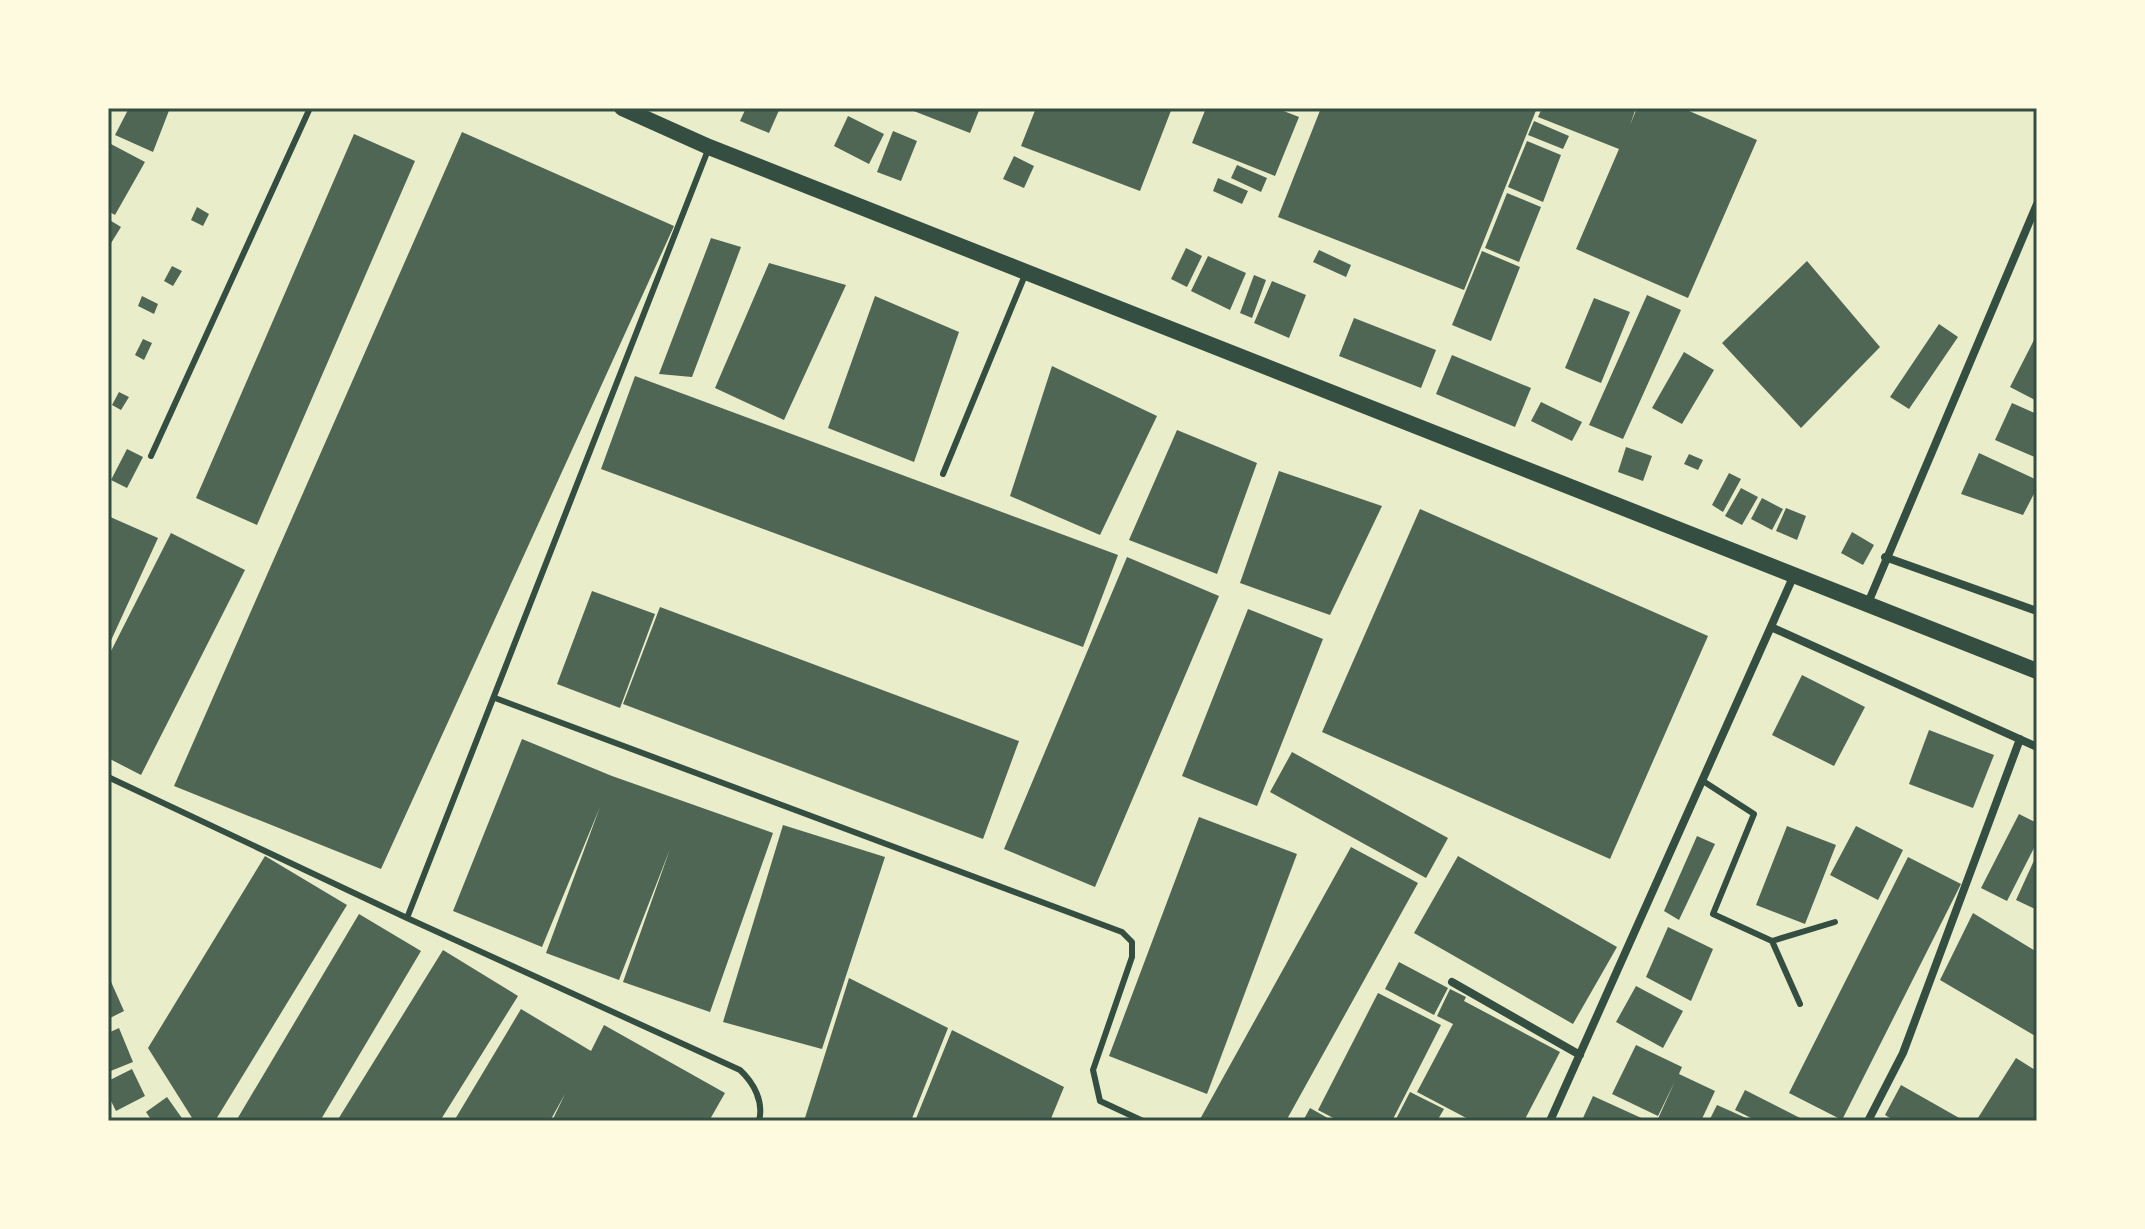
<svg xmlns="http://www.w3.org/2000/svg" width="2145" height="1229" viewBox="0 0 2145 1229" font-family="'Noto Sans',sans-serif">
  <rect width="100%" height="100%" fill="#e9edc9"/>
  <!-- building -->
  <path fill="#4f6655" d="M129,108H170L153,152L115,135Z
    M746,108H780L769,133L740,121Z
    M906,108H980L970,133Z
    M1036,108H1172L1140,191L1021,146Z
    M1206,108H1276L1299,117L1275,176L1192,143Z
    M1321,108H1537L1464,290L1278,217Z
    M1542,108H1636L1630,125L1637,108H1682L1757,140L1688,298L1576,249L1619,149L1538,117Z
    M848,116L884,134L869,164L834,146Z
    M1534,121L1569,136L1563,149L1528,135Z
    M893,131L917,141L901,181L877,172Z
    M462,132L674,226L381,869L174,786Z
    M354,134L415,161L257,525L196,498Z
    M1527,141L1561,155L1543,202L1508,187Z
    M109,143L145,162L115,215L108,211Z
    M1014,156L1034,166L1024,188L1003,179Z
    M1237,165L1267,178L1261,192L1231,178Z
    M1218,178L1248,191L1242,204L1213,191Z
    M1507,193L1541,207L1519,262L1485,248Z
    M197,207L209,214L203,226L191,220Z
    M108,219L121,227L108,248Z
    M711,238L741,247L692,377L659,374Z
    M1186,248L1202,256L1187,287L1171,279Z
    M1319,250L1351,265L1346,277L1313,262Z
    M1482,251L1520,267L1491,341L1452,325Z
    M1208,256L1246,273L1230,310L1191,291Z
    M1807,261L1880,347L1801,428L1722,343Z
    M769,263L846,285L784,420L715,388Z
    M172,266L182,271L173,286L164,281Z
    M1254,275L1266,280L1252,318L1240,313Z
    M1272,281L1306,295L1289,338L1254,323Z
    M1647,295L1681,310L1623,439L1589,425Z
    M142,296L158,304L154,314L138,306Z
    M875,296L959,332L914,462L828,428Z
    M1594,298L1630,312L1601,383L1565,368Z
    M1354,318L1436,350L1421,388L1339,356Z
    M1939,324L1958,337L1909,409L1890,397Z
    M2037,334V401L2010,387Z
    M143,339L152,343L144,360L135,355Z
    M1684,352L1714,370L1682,424L1652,408Z
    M1452,355L1531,388L1515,427L1436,394Z
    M1052,366L1157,416L1100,535L1010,496Z
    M635,376L1118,555L1083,647L601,469Z
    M119,392L129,397L121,410L112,405Z
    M1541,402L1582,422L1572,441L1531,421Z
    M2012,403L2037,414V458L1995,440Z
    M1177,430L1257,463L1217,574L1129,540Z
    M1626,447L1652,456L1643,481L1618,472Z
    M127,449L143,457L127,488L111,480Z
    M1979,453L2037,480V488L2023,515L1961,494Z
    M1689,454L1703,460L1698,470L1684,464Z
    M1279,471L1382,506L1330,615L1240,583Z
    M1729,473L1741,479L1723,512L1712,505Z
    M1741,488L1758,497L1742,525L1725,516Z
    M1762,498L1783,509L1772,530L1751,519Z
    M1786,508L1806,516L1797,540L1776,531Z
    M1420,509L1708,636L1610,859L1322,732Z
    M108,516L158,538L108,647Z
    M1852,532L1874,545L1863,565L1841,553Z
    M171,533L245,570L141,775L108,758V657Z
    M1127,557L1219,596L1095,887L1004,849Z
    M592,591L655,614L620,708L557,684Z
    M660,607L1019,741L983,839L623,704Z
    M1248,609L1323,639L1257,806L1182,776Z
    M1802,675L1865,707L1834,766L1772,735Z
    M1929,730L1994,755L1973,808L1909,784Z
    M522,739L612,776L773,833L710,1012L623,982L670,849L619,980L546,953L600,807L542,947L453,911Z
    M1292,752L1448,838L1426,878L1270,792Z
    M2019,814L2037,823V842L2007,901L1981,888Z
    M1199,817L1297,854L1207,1094L1109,1056Z
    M783,825L885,857L822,1049L723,1022Z
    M1787,826L1836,845L1805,924L1756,905Z
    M1856,826L1903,850L1878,900L1830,875Z
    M1697,836L1715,844L1679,920L1664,911Z
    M1351,847L1418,883L1286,1121H1199Z
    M2037,854V910L2016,900Z
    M265,856L347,905L215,1121H194L148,1048Z
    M1458,856L1617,947L1573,1024L1414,933Z
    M1908,857L1961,884L1842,1120L1789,1093Z
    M1973,913L2037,952V1037L1940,980Z
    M359,914L421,951L320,1121H236Z
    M1668,927L1713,949L1691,1001L1646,977Z
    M443,950L518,996L440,1121H337Z
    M1399,962L1448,988L1434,1015L1385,989Z
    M108,975L124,1011L108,1019Z
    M849,978L948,1028L911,1121H804Z
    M1636,986L1683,1011L1663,1048L1616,1022Z
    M1450,989L1466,997L1464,1001L1560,1052L1524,1121H1472L1417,1092L1453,1024L1437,1016Z
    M1378,993L1441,1025L1392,1121H1339L1318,1110Z
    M521,1009L591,1051L604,1025L725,1093L709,1121H552L565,1094L550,1121H454Z
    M119,1028L133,1062L108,1072V1033Z
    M952,1030L1064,1087L1050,1121H915Z
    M1636,1045L1682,1067L1679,1074L1715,1091L1701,1121H1657L1675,1081L1658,1116L1612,1094Z
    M2016,1058L2037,1071V1121H1976Z
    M132,1069L145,1096L116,1111L108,1095V1081Z
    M1901,1085L1961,1119L1959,1121H1895L1885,1115Z
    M1745,1090L1806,1121H1757L1735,1110Z
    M1410,1092L1444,1109L1437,1121H1395Z
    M1593,1096L1648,1121H1590L1583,1118Z
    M167,1097L184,1121H152L146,1112Z
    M1717,1105L1753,1121H1709Z
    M1310,1108L1333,1121H1303Z"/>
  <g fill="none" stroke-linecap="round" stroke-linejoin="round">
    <!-- service -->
    <path stroke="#344e41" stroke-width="6" d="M151,456L310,108
      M943,474L1025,275
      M495,698L1122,932L1132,942V957L1093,1070L1100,1101L1143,1121
      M108,777L407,918L708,150
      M1703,781L1754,814L1713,914L1772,941L1800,1004
      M407,918L740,1070C754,1083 764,1102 759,1121
      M1772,941L1835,922"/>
    <!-- minor -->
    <path stroke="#344e41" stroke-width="8" d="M1885,557L2037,611
      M1868,603L2037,204
      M1771,627L2037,747
      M1452,982L1580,1055
      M1550,1121L1794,575
      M1868,1121L1903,1053L2020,739"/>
    <!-- secondary -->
    <path stroke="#344e41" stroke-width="16" d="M622,108L709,147L2037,671"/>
  </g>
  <!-- border -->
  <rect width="2145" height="1229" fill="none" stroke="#fefae0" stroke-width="220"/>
  <rect x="110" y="110" width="1925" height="1009" fill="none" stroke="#344e41" stroke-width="3"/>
</svg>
